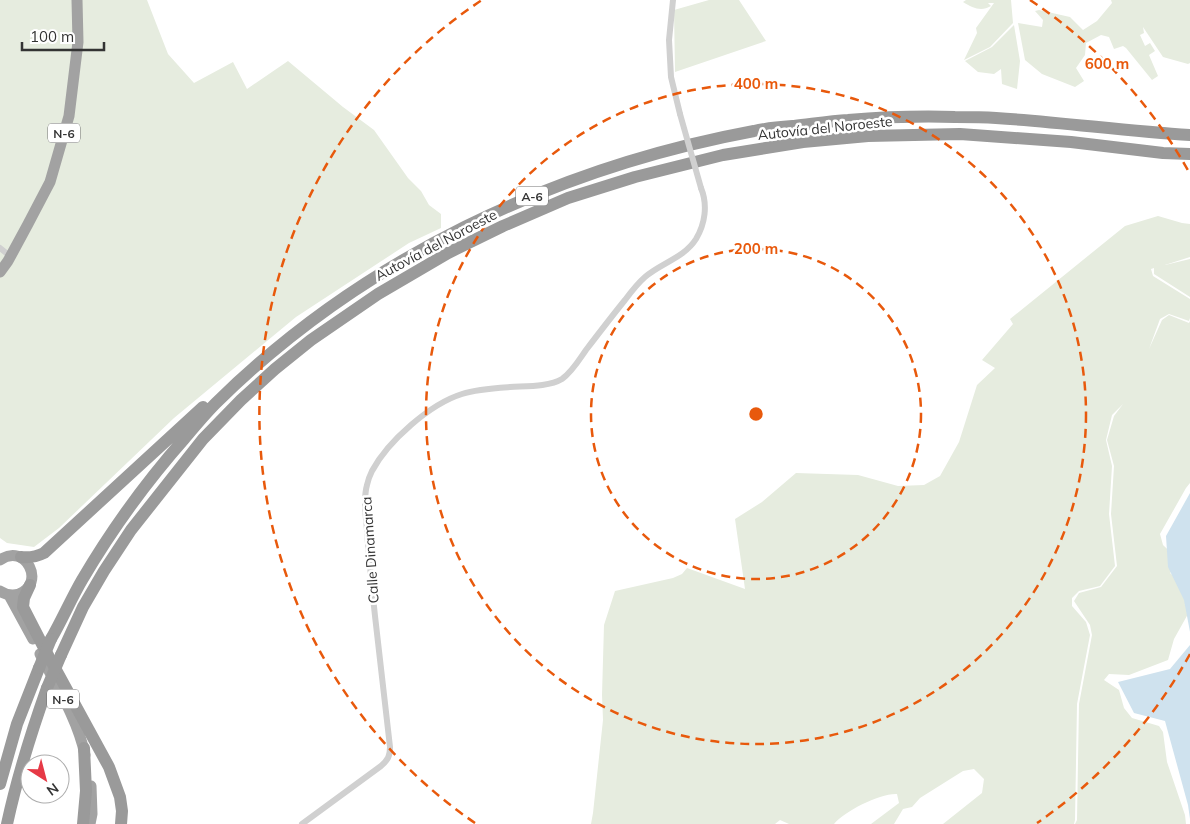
<svg xmlns="http://www.w3.org/2000/svg" width="1190" height="824" viewBox="0 0 1190 824" font-family="Mulish,sans-serif">
  <rect width="100%" height="100%" fill="#fff"/>
  <!-- green -->
  <path fill="#e6ecdf" d="M0,0H147L168,54L194,83L233,62L247,89L288,61L343,107L374,130L408,178L421,191L429,205L441,214V228L409,243L296,317L174,418L59,528L34,547L7,543L0,538Z
    M709,0H739L766,41L675,72L674,10Z
    M966,0H1011L1013,23L990,47L964,60L977,33L976,28L994,3H988L991,6C981,12 973,8 963,2Z
    M1111,0H1190V63L1188,64L1163,57L1143,27L1144,33L1140,35L1145,46L1150,43L1155,51L1149,55L1158,76L1152,80L1126,48L1123,46L1114,49L1109,37L1101,35L1086,43L1085,55L1076,68L1084,81L1075,87L1042,74L1025,60L1018,23L1042,27L1043,20L1035,11L1039,10L1070,17L1083,30L1097,21L1112,3Z
    M1014,25L1020,61L1017,89L1002,84L1001,69L994,74L978,72L965,61L992,47Z
    M1158,216L1182,223L1190,224V257L1165,265L1190,259V297L1154,274V268L1151,269L1153,276L1190,299V318L1189,321L1169,314L1160,319L1149,349L1162,320L1169,315L1189,323L1190,321V483L1186,488L1160,534L1163,545L1181,562L1170,573L1183,584L1188,614L1174,639L1168,660L1129,675L1109,674L1104,680L1119,690L1124,708L1132,718L1159,726L1163,732L1167,762L1185,815L1186,824H1075L1077,820L1079,704L1092,635L1090,625L1074,601L1079,593L1101,587L1117,566L1111,514L1114,466L1107,440L1114,416L1123,404L1112,415L1106,440L1112,466L1109,514L1115,566L1100,586L1079,591L1072,598V606L1086,622L1090,635L1077,704L1075,820L1074,824H943L982,793L984,779L974,769L963,771L920,798L912,807L903,809L894,824H871L899,803L897,794C880,793 845,811 834,824H789L780,820L775,824H591L593,813L603,720L602,695L604,625L615,591L673,578L682,574L687,568L745,589L735,519L762,502L796,473L858,475L898,486L924,485L940,476L959,442L977,385L995,368L982,360L1013,324L1010,319L1125,226Z"/>
  <!-- water -->
  <path fill="#cfe2ee" d="M1190,493V632L1184,600L1168,567L1166,536Z
    M1190,645V819L1188,805L1165,721L1134,713L1118,682L1170,669Z"/>
  <g fill="none" stroke-linecap="round" stroke-linejoin="round">
    <!-- minor -->
    <path stroke="#d0d0d0" stroke-width="6" d="M673,0L669,40L671,77L680,114
      M0,248L10,256
      M302,824L381,766C388,760 390,756 390,747C385,704 380,660 375,616C372,588 369,559 367,530C366,516 363,499 367,485C368,480 370,475 372,471C388,441 430,404 462,394C477,389 495,388 510,387C525,386 549,387 562,379C572,372 579,360 586,350C599,333 612,316 625,300C631,292 638,283 645,277C661,263 684,258 696,239C705,224 708,205 701,188"/>
    <!-- trunk -->
    <path stroke="#a2a2a2" stroke-width="11" d="M0,272L8,261L28,224L50,182L69,116L78,42L77,0
      M0,560C26,542 46,584 19,594C12,596 6,595 0,591
      M9,595L33,639
      M40,654C56,685 78,720 85,755
      M90,824L92,814L91,786"/>
    <!-- motorway -->
    <path stroke="#9a9a9a" stroke-width="12" d="M21,557C30,558 36,557 44,553L203,407
      M30,585L24,598L23,607L43,646L109,767L120,797L122,811L121,824
      M51,639C62,620 71,599 82,580C112,529 146,482 185,438C195,426 205,414 216,403C362,259 554,168 754,131C767,128 781,127 794,126C812,124 830,121 848,120C884,117 920,116 955,117C969,117 982,117 996,118C1061,122 1125,131 1190,135
      M61,655L83,607L104,571L131,530L203,439L241,400L275,369L311,340L378,294L448,253L503,226L568,198L635,177L723,155L803,142L868,136L960,134L1071,142L1163,153L1190,154
      M0,784L17,724L39,668
      M7,824C17,778 31,733 47,688
      M83,824L86,791L84,748"/>
    <!-- minor-bridge -->
    <path stroke="#d0d0d0" stroke-width="6" d="M680,114L701,188"/>
    <!-- motorway-bridge -->
    <path stroke="#9a9a9a" stroke-width="12" d="M39,668L51,639
      M47,688L61,655"/>
  </g>
  <!-- distance rings -->
  <g fill="none" stroke="#e8590c" stroke-width="2.5" stroke-dasharray="9 6">
    <circle cx="756" cy="414" r="165"/>
    <circle cx="756" cy="414" r="330"/>
    <path d="M1190 654A496 496 0 0 1 1037 823M475 823A496 496 0 0 1 482 0M1030 0A496 496 0 0 1 1190 174"/>
  </g>
  <g text-anchor="middle" dominant-baseline="central" stroke-width="5" stroke-linejoin="round" paint-order="stroke">
    <!-- shield labels -->
    <g fill="#fff" stroke="#707070" stroke-width="1">
      <rect x="48" y="123.5" width="32" height="19" rx="4"/>
      <rect x="516" y="186.5" width="32" height="19" rx="4"/>
      <rect x="47" y="689.5" width="32" height="19" rx="4"/>
    </g>
    <g font-size="12" font-weight="bold" fill="#333">
      <text x="64" y="133">N-6</text>
      <text x="532" y="196">A-6</text>
      <text x="63" y="699">N-6</text>
    </g>
    <!-- street labels -->
    <g font-size="14" fill="#333" stroke="#fff">
      <text transform="translate(825 128) rotate(-6)">Autovía del Noroeste</text>
      <text transform="translate(436 245) rotate(-28)">Autovía del Noroeste</text>
      <text transform="translate(370 550) rotate(-94)">Calle Dinamarca</text>
    </g>
  </g>
  <circle cx="756" cy="414" r="8" fill="#e8590c" stroke="#fff" stroke-width="2.5"/>
  <g font-size="15" text-anchor="middle" font-weight="bold" fill="#e8590c" stroke="#fff" stroke-width="5" stroke-linejoin="round" paint-order="stroke">
    <text x="1107" y="69">600 m</text>
    <text x="756" y="89">400 m</text>
    <text x="756" y="254">200 m</text>
  </g>
  <!-- north arrow -->
  <g transform="translate(45 779) rotate(144)"><circle r="24" fill="#ffffff" stroke="#adadad"/>
  <path d="M0-4L9 19L0 12L-9 19Z" fill="#e63946"/>
  <text y="-8" font-size="14" font-weight="bold" text-anchor="middle" fill="#333333">N</text>
  </g>
  <!-- scale -->
  <path d="M22 42v8h82v-8" fill="none" stroke="#333333" stroke-width="2.5"/>
  <text x="30" y="42" font-size="15" fill="#333333" stroke="#ffffff" stroke-width="4" paint-order="stroke">100 m</text>
</svg>
